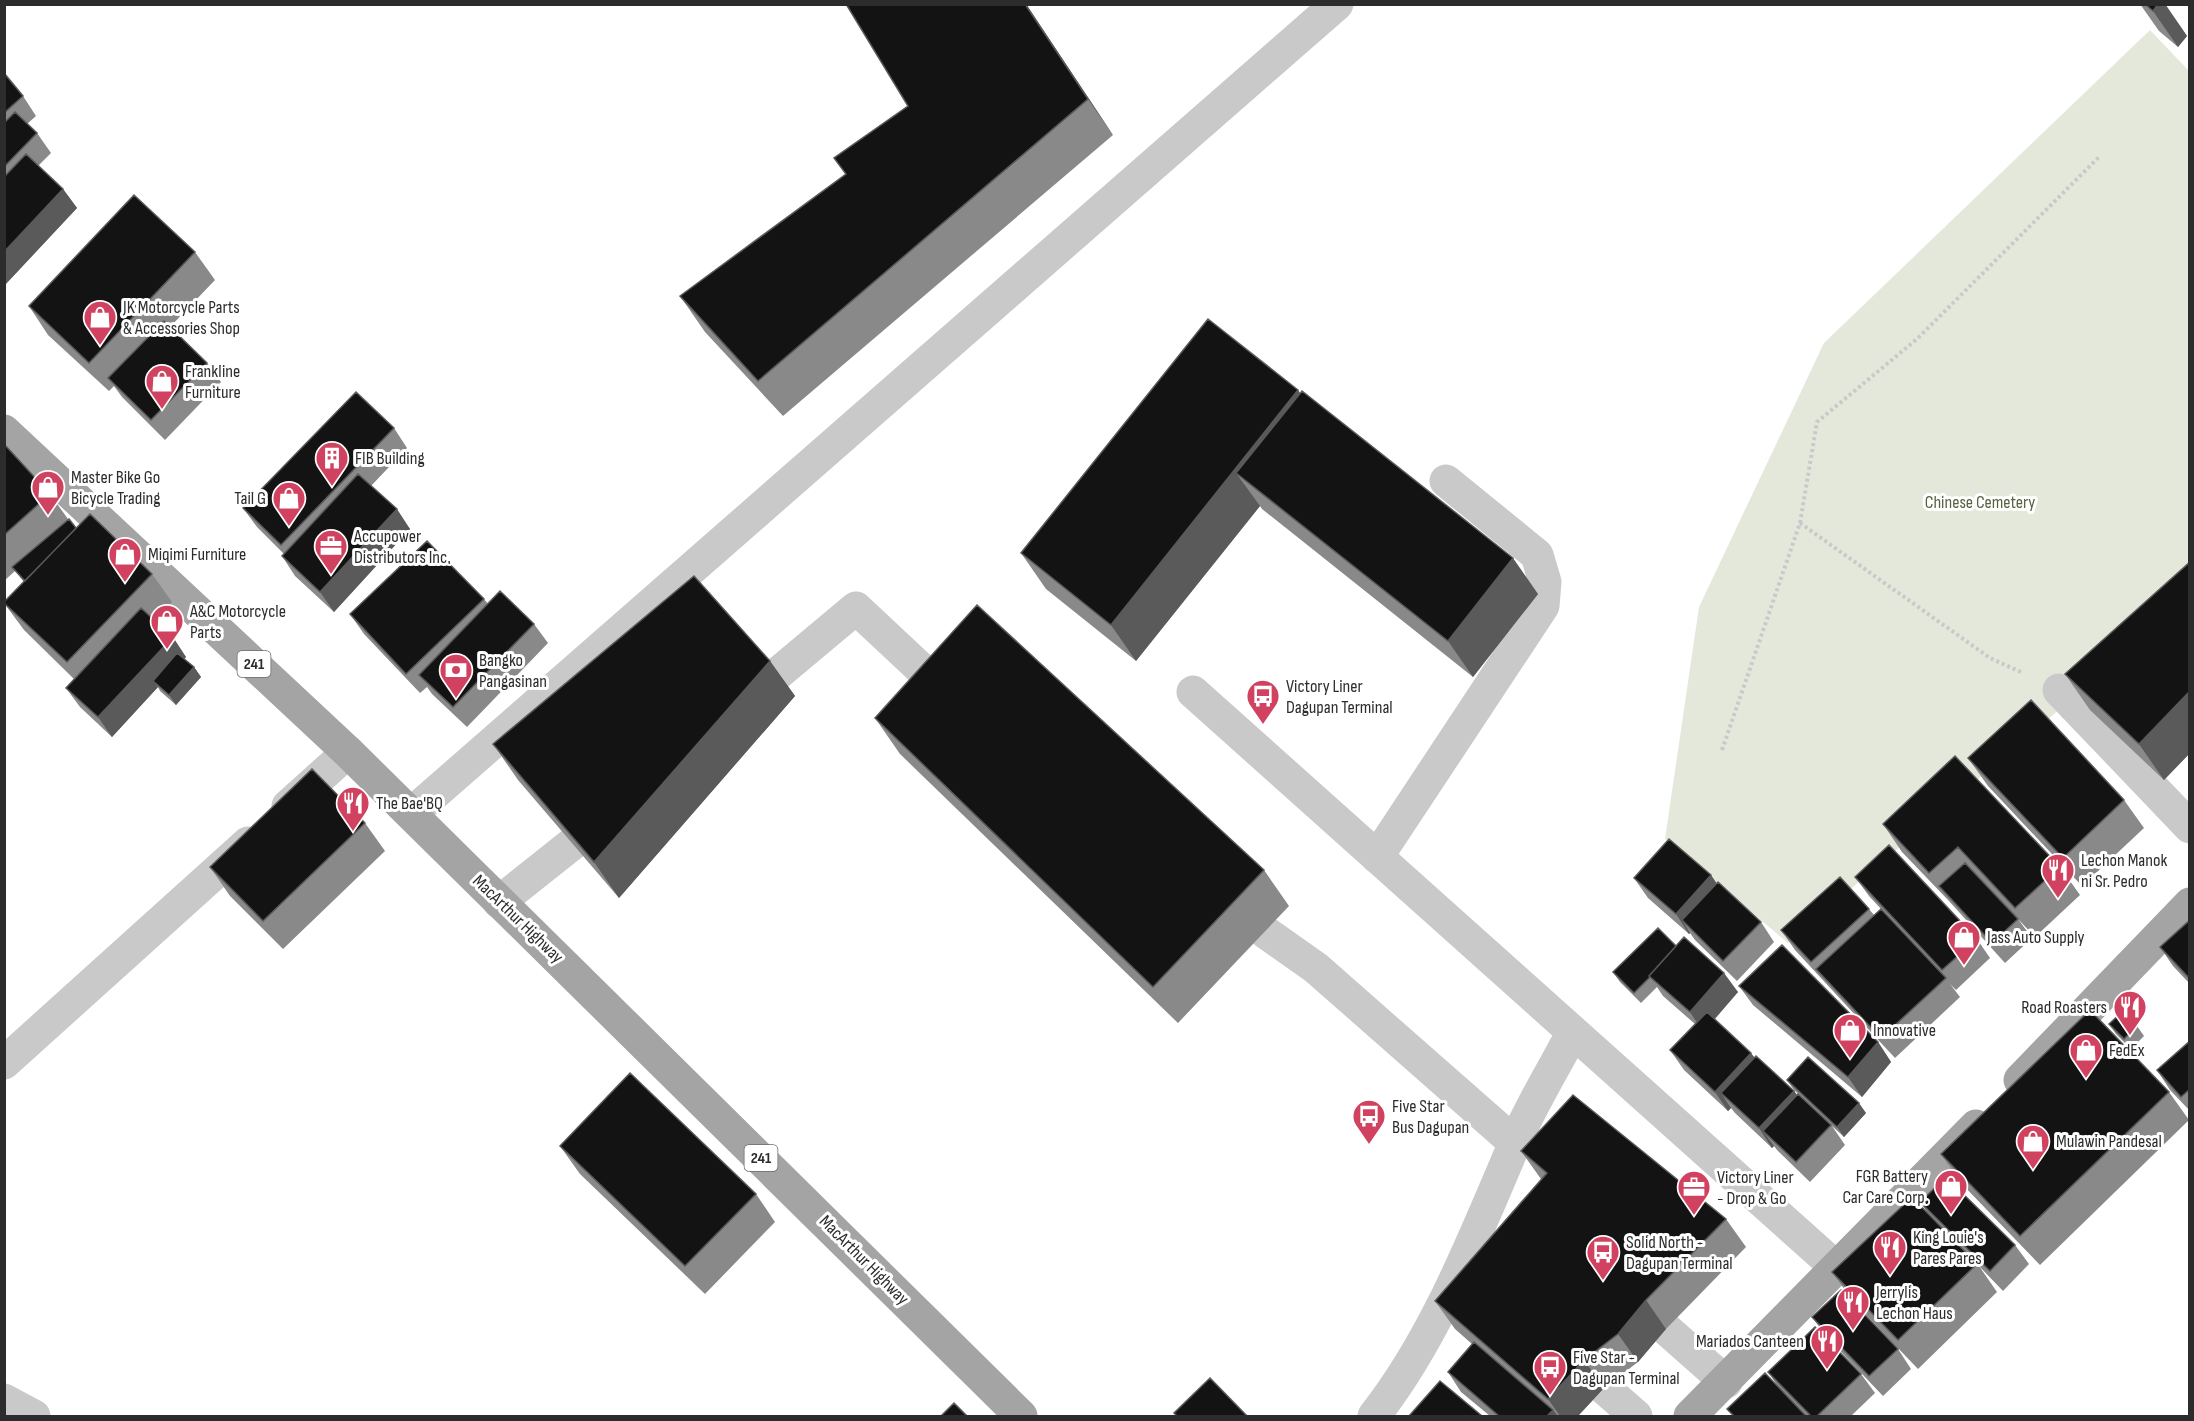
<svg xmlns="http://www.w3.org/2000/svg" width="2194" height="1421" viewBox="0 0 2194 1421" font-family="'Sofia Sans Condensed',sans-serif">
  <rect width="100%" height="100%" fill="#fff"/>
  <!-- green -->
  <path fill="#e4e8db" d="M2150,30L2189,71V598L1788,943L1665,839L1699,607L1824,343Z"/>
  <g fill="none" stroke-linecap="round" stroke-linejoin="round">
    <!-- path -->
    <path stroke="#c9c9c9" stroke-width="4" stroke-dasharray="3 3" stroke-linecap="butt" d="M1800,523L1817,422L1917,339L2100,156
      M1722,750L1800,523L1990,658L2023,673"/>
    <!-- minor -->
    <path stroke="#c9c9c9" stroke-width="33" d="M776,675L856,608L951,697
      M2059,690L2190,827
      M1193,692L1838,1269
      M288,806L348,752
      M411,814L1337,4
      M1377,857L1543,606L1545,582L1537,555L1446,481
      M499,902L572,844
      M1265,932L1316,968L1515,1143
      M4,1063L248,843
      M1666,1329L1726,1382
      M1604,1388L1636,1416
      M4,1400L34,1416
      M1374,1416C1436,1337 1474,1238 1514,1145C1530,1107 1553,1070 1573,1032"/>
    <!-- major -->
    <path stroke="#a4a4a4" stroke-width="33" d="M4,431L348,752L1021,1416
      M2020,1080L2190,904
      M1690,1416L1976,1126"/>
  </g>
  <!-- wall -->
  <path fill="#898989" d="M1026,4L1113,135L783,416L705,332L680,296L846,174L834,158L908,106Z
    M2140,4H2165L2187,36L2178,47L2159,31Z
    M4,73L23,96L36,116L27,124L37,133L51,153L38,166L63,189L77,208L4,286Z
    M195,252L215,280L170,327L207,363L221,382L165,440L122,397L114,386L109,391L48,335L29,306Z
    M1300,393L1538,594L1473,677L1262,509L1260,506L1136,661L1046,589L1021,553Z
    M394,428L407,448L371,486L410,529L334,612L295,576L282,556L284,554L257,527L243,508Z
    M4,444L50,494L68,519L76,528L152,574L172,602L155,620L186,657L184,659L194,667L201,677L176,705L160,691L158,687L112,737L80,707L66,688L74,679L24,630L4,603L24,582L15,571L4,581Z
    M2190,562V753L2164,780L2090,710L2065,674Z
    M484,599L488,604L534,624L548,643L467,727L432,694L427,687L420,693L364,634L350,614Z
    M770,661L795,696L619,898L518,780L493,744Z
    M875,718L1264,870L1289,906L1178,1023L900,754Z
    M1968,758L2124,800L2144,828L2082,886L1988,786Z
    M365,823L385,851L283,949L230,896L210,867Z
    M1883,824L2060,867L2080,895L2035,937L2018,919L2032,938L2005,963L1949,901L1902,852Z
    M1855,877L1977,939L1990,958L1956,990L1950,984L1960,997L1895,1058L1795,950L1781,930L1869,909L1874,915L1881,909L1869,896Z
    M1634,878L1717,883L1761,922L1774,942L1737,981L1695,940L1690,933L1689,934L1648,898Z
    M2190,920V984L2173,966L2160,947Z
    M1676,946L1738,992L1715,1019L1755,1058L1794,1091L1797,1095L1820,1114L1794,1090L1787,1080L1866,1113L1844,1137L1832,1126L1845,1145L1810,1182L1777,1150L1774,1146L1772,1148L1735,1113L1731,1108L1728,1111L1684,1070L1670,1050L1695,1024L1663,996L1657,987L1641,1003L1620,982L1613,972Z
    M1739,986L1878,1042L1891,1062L1862,1097L1753,1005Z
    M2109,1024L2137,1026L2144,1036L2131,1049L2116,1034Z
    M2190,1041V1111L2170,1090L2157,1070Z
    M2169,1092L2189,1120L2040,1265L1961,1183L1941,1154Z
    M560,1146L756,1194L775,1222L705,1294L580,1174Z
    M1521,1151L1726,1219L1746,1247L1666,1329L1638,1362L1604,1388L1578,1416H1490L1461,1392L1448,1372L1472,1344L1455,1329L1435,1301L1541,1179Z
    M1920,1202L2015,1245L2029,1264L2003,1291L1979,1266L1997,1292L1918,1369L1852,1300L1832,1272L1927,1212Z
    M1812,1317L1898,1349L1911,1369L1883,1396L1826,1336Z
    M1768,1372L1861,1374L1875,1393L1851,1416H1733L1727,1409L1781,1391Z"/>
  <!-- shaded-wall -->
  <path fill="#5a5a5a" d="M1025,4H1026L1113,135L1088,99Z
    M2158,4H2165L2187,36L2178,47L2153,11Z
    M63,189L77,208L4,286V252Z
    M1298,390L1323,426L1236,473L1260,506L1136,661L1111,625Z
    M397,509L410,529L334,612L320,592Z
    M1513,558L1538,594L1473,677L1448,641Z
    M173,637L186,657L159,686L153,681L158,687L112,737L98,717Z
    M770,661L795,696L619,898L594,862Z
    M194,667L201,677L176,705L169,695Z
    M2190,691V753L2164,780L2139,744Z
    M1711,875L1724,894L1682,920L1690,933L1689,934L1676,914Z
    M1724,973L1738,992L1703,1032L1690,1012Z
    M1878,1042L1891,1062L1862,1097L1848,1077Z
    M1751,1053L1765,1072L1721,1093L1731,1108L1728,1111L1715,1092Z
    M1794,1091L1808,1110L1763,1131L1774,1146L1772,1148L1759,1128Z
    M1859,1103L1866,1113L1844,1137L1837,1127Z
    M1646,1300L1666,1329L1638,1362L1618,1334Z
    M1584,1360L1604,1388L1578,1416H1560L1548,1399Z
    M1553,1410L1558,1416H1547Z"/>
  <!-- building -->
  <path fill="#131313" stroke="#5a5a5a" stroke-width="1.5" d="M846,4H1025L1088,99L758,381L680,296L846,174L834,158L908,106Z
    M2145,4H2158L2153,11Z
    M4,73L23,96L4,113Z
    M15,112L37,133L4,167V123Z
    M26,154L63,189L4,252V177Z
    M134,195L195,252L89,363L29,306Z
    M1208,319L1298,390L1111,625L1021,553Z
    M164,321L207,363L151,420L108,378Z
    M1302,391L1513,558L1448,641L1236,473Z
    M356,392L394,428L281,545L243,508Z
    M4,444L50,494L4,535Z
    M358,474L397,509L320,592L282,556Z
    M90,514L152,574L67,662L4,603V602Z
    M69,519L76,528L25,581L12,567Z
    M427,541L484,599L406,674L350,614Z
    M2190,562V691L2139,744L2065,674Z
    M694,576L770,661L594,862L493,744Z
    M500,591L534,624L453,707L419,675Z
    M977,605L1264,870L1153,987L875,718Z
    M141,608L173,637L98,717L66,688Z
    M177,653L194,667L169,695L153,681Z
    M2031,700L2124,800L2063,858L1968,758Z
    M1955,756L2060,867L2015,908L1958,847L1929,873L1883,824Z
    M312,769L365,823L263,921L210,867Z
    M1669,839L1711,875L1676,914L1634,878Z
    M1889,845L1977,939L1942,970L1855,877Z
    M1965,863L2018,919L1992,943L1939,886Z
    M1840,877L1869,909L1811,962L1781,930Z
    M1718,882L1761,922L1723,961L1682,920Z
    M1881,909L1946,978L1881,1038L1816,969Z
    M2190,920V979L2160,947Z
    M1658,928L1676,946L1649,976L1650,977L1634,993L1613,972Z
    M1684,937L1724,973L1690,1012L1649,976Z
    M1782,945L1878,1042L1848,1077L1739,986Z
    M2090,1010L2169,1092L2020,1236L1941,1154Z
    M1707,1012L1751,1053L1715,1092L1670,1050Z
    M2122,1012L2137,1026L2124,1039L2109,1024Z
    M2190,1041V1089L2181,1097L2157,1070Z
    M1756,1056L1794,1091L1759,1128L1721,1093Z
    M1808,1057L1859,1103L1837,1127L1787,1080Z
    M630,1073L756,1194L685,1266L560,1146Z
    M1798,1094L1831,1125L1796,1162L1763,1131Z
    M1573,1095L1726,1219L1646,1300L1618,1334L1584,1360L1548,1399L1435,1301L1547,1173L1521,1151Z
    M1946,1177L2015,1245L1990,1271L1920,1202Z
    M1912,1197L1977,1264L1898,1340L1832,1272Z
    M1841,1290L1898,1349L1869,1376L1812,1317Z
    M1815,1327L1861,1374L1817,1416H1811L1768,1372Z
    M1474,1342L1553,1410L1547,1416H1499L1448,1372Z
    M1765,1373L1806,1416H1734L1727,1409Z
    M1210,1378L1247,1416H1177L1174,1413Z
    M1440,1381L1482,1416H1409Z
    M954,1403L967,1416H941Z"/>
  <!-- icons -->
  <defs>
    <symbol id="shop-pin" viewBox="-11 -11 22 30"><path d="M0 17L-7.5 6A9.5 9.5 0 1 1 7.5 6Z" fill="#d04260" stroke="#fff"/><path d="M-5-2.5h2.3a2.7 3.5 0 0 1 5.4 0H5L5.5 6h-11ZM-1.5-2.5h3a1.5 2.3 0 0 0-3 0Z" fill="#fff"/></symbol>
    <symbol id="building-pin" viewBox="-11 -11 22 30"><path d="M0 17L-7.5 6A9.5 9.5 0 1 1 7.5 6Z" fill="#d04260" stroke="#fff"/><path d="M-4-6H4V6H1V3H-1V6H-4ZM-2.5-4.3h1.7v1.8h-1.7ZM.8-4.3h1.7v1.8H.8ZM-2.5-1h1.7V.8h-1.7ZM.8-1h1.7V.8H.8Z" fill="#fff"/></symbol>
    <symbol id="office-pin" viewBox="-11 -11 22 30"><path d="M0 17L-7.5 6A9.5 9.5 0 1 1 7.5 6Z" fill="#d04260" stroke="#fff"/><path d="M-6-3h4V-5.5h4V-3h4V5H-6ZM-1-4.5V-3h2v-1.5ZM-6 0V1H6V0Z" fill="#fff"/></symbol>
    <symbol id="bank-pin" viewBox="-11 -11 22 30"><path d="M0 17L-7.5 6A9.5 9.5 0 1 1 7.5 6Z" fill="#d04260" stroke="#fff"/><path d="M-6-4H6V4H-6ZM0-2.3a2.3 2.3 0 1 0 0 4.6a2.3 2.3 0 1 0 0-4.6Z" fill="#fff"/></symbol>
    <symbol id="bus-pin" viewBox="-11 -11 22 30"><path d="M0 17L-7.5 6A9.5 9.5 0 1 1 7.5 6Z" fill="#d04260" stroke="#fff"/><path d="M-5-6H5V4H4V6H2V4H-2V6H-4V4H-5ZM-3.5-4V0h7V-4ZM-3.5 1.2v1.5H-2V1.2ZM2 1.2v1.5H3.5V1.2Z" fill="#fff"/></symbol>
    <symbol id="restaurant-pin" viewBox="-11 -11 22 30"><path d="M0 17L-7.5 6A9.5 9.5 0 1 1 7.5 6Z" fill="#d04260" stroke="#fff"/><path d="M-5-6h1v4h1v-4h1v4h1v-4h1v5L-1.5 .5V6h-2V.5L-5-1ZM5-6V6H3V1.5H1.5Q1.5-4 5-6Z" fill="#fff"/></symbol>
  </defs>
  <g fill-rule="evenodd">
    <use href="#shop-pin" x="81" y="298" width="38" height="52"/>
    <use href="#shop-pin" x="143" y="362" width="38" height="52"/>
    <use href="#building-pin" x="313" y="439" width="38" height="52"/>
    <use href="#shop-pin" x="29" y="468" width="38" height="52"/>
    <use href="#shop-pin" x="270" y="479" width="38" height="52"/>
    <use href="#office-pin" x="312" y="527" width="38" height="52"/>
    <use href="#shop-pin" x="106" y="535" width="38" height="52"/>
    <use href="#shop-pin" x="148" y="602" width="38" height="52"/>
    <use href="#bank-pin" x="437" y="651" width="38" height="52"/>
    <use href="#bus-pin" x="1244" y="677" width="38" height="52"/>
    <use href="#restaurant-pin" x="334" y="784" width="38" height="52"/>
    <use href="#restaurant-pin" x="2039" y="851" width="38" height="52"/>
    <use href="#shop-pin" x="1945" y="918" width="38" height="52"/>
    <use href="#restaurant-pin" x="2111" y="988" width="38" height="52"/>
    <use href="#shop-pin" x="1831" y="1011" width="38" height="52"/>
    <use href="#shop-pin" x="2067" y="1031" width="38" height="52"/>
    <use href="#bus-pin" x="1350" y="1097" width="38" height="52"/>
    <use href="#shop-pin" x="2014" y="1122" width="38" height="52"/>
    <use href="#shop-pin" x="1932" y="1167" width="38" height="52"/>
    <use href="#office-pin" x="1675" y="1168" width="38" height="52"/>
    <use href="#restaurant-pin" x="1871" y="1228" width="38" height="52"/>
    <use href="#bus-pin" x="1584" y="1233" width="38" height="52"/>
    <use href="#restaurant-pin" x="1834" y="1283" width="38" height="52"/>
    <use href="#restaurant-pin" x="1808" y="1322" width="38" height="52"/>
    <use href="#bus-pin" x="1531" y="1348" width="38" height="52"/>
  </g>
  <g text-anchor="middle" dominant-baseline="central" stroke-width="6" stroke-linejoin="round" paint-order="stroke">
    <!-- shield labels -->
    <g fill="#fff" stroke="#6b6b6b" stroke-width="1.5">
      <rect x="237.5" y="651" width="33" height="26" rx="4.5"/>
      <rect x="744.5" y="1145" width="33" height="26" rx="4.5"/>
    </g>
    <g font-size="16" font-weight="bold" fill="#2c2c2c">
      <text x="254" y="664">241</text>
      <text x="761" y="1158">241</text>
    </g>
    <!-- poi labels -->
    <g font-size="18" fill="#2c2c2c" stroke="#fff" text-anchor="start">
      <text x="123" y="307">JK Motorcycle Parts<tspan x="123" dy="21">&amp; Accessories Shop</tspan></text>
      <text x="185" y="371">Frankline<tspan x="185" dy="21">Furniture</tspan></text>
      <text x="355" y="458">FIB Building</text>
      <text x="71" y="477">Master Bike Go<tspan x="71" dy="21">Bicycle Trading</tspan></text>
      <text x="266" y="498" text-anchor="end">Tail G</text>
      <text x="354" y="536">Accupower<tspan x="354" dy="21">Distributors Inc.</tspan></text>
      <text x="148" y="554">Miqimi Furniture</text>
      <text x="190" y="611">A&amp;C Motorcycle<tspan x="190" dy="21">Parts</tspan></text>
      <text x="479" y="660">Bangko<tspan x="479" dy="21">Pangasinan</tspan></text>
      <text x="1286" y="686">Victory Liner<tspan x="1286" dy="21">Dagupan Terminal</tspan></text>
      <text x="376" y="803">The Bae'BQ</text>
      <text x="2081" y="860">Lechon Manok<tspan x="2081" dy="21">ni Sr. Pedro</tspan></text>
      <text x="1987" y="937">Jass Auto Supply</text>
      <text x="2107" y="1007" text-anchor="end">Road Roasters</text>
      <text x="1873" y="1030">Innovative</text>
      <text x="2109" y="1050">FedEx</text>
      <text x="1392" y="1106">Five Star<tspan x="1392" dy="21">Bus Dagupan</tspan></text>
      <text x="2056" y="1141">Mulawin Pandesal</text>
      <text x="1928" y="1176" text-anchor="end">FGR Battery<tspan x="1928" dy="21">Car Care Corp.</tspan></text>
      <text x="1717" y="1177">Victory Liner<tspan x="1717" dy="21">- Drop &amp; Go</tspan></text>
      <text x="1913" y="1237">King Louie's<tspan x="1913" dy="21">Pares Pares</tspan></text>
      <text x="1626" y="1242">Solid North -<tspan x="1626" dy="21">Dagupan Terminal</tspan></text>
      <text x="1876" y="1292">Jerrylis<tspan x="1876" dy="21">Lechon Haus</tspan></text>
      <text x="1804" y="1341" text-anchor="end">Mariados Canteen</text>
      <text x="1573" y="1357">Five Star -<tspan x="1573" dy="21">Dagupan Terminal</tspan></text>
    </g>
    <!-- park labels -->
    <g font-size="18" fill="#55633f" stroke="#fff">
      <text x="1980" y="502">Chinese Cemetery</text>
    </g>
    <!-- street labels -->
    <g font-size="18" fill="#2c2c2c" stroke="#fff">
      <text transform="translate(518 919) rotate(44)">MacArthur Highway</text>
      <text transform="translate(864 1260) rotate(45)">MacArthur Highway</text>
    </g>
  </g>
  <!-- border -->
  <rect width="2194" height="1421" fill="none" stroke="#2c2c2c" stroke-width="12"/>
</svg>
